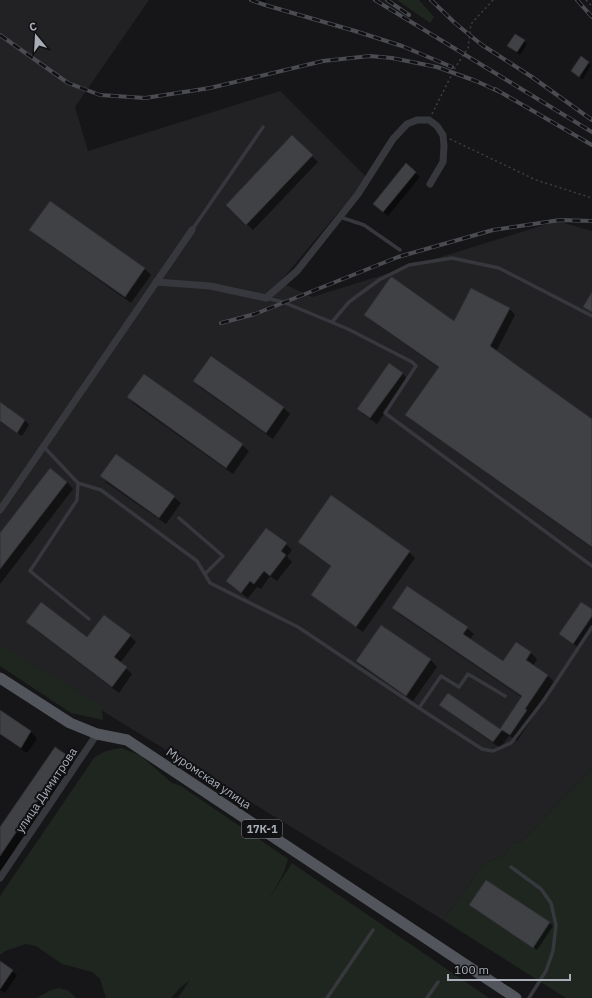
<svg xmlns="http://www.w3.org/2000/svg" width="592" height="998" viewBox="0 0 592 998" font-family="'IBM Plex Sans',sans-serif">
  <rect width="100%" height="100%" fill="#161618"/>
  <!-- built -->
  <path fill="#222225" d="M0,0H149L75,107L88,151L280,91L367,178L280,282L312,297L557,221L592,231V769L519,844L513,842L505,855L484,864L443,920L0,648Z"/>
  <!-- green -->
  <path fill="#1e261f" d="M397,0H419L434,17L430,23Z
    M0,644L101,705L103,720L71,713L0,666Z
    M122,748L141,756L172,783L181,786L288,859L285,869L281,878L268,900L292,863L489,998H178L190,980L180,988L171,998H106L100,979L92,972L62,964L36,946L26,944L5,951L0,955V896L94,758C104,751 110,749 122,748Z
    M592,769V998H566L443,920L484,864L505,855L513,842L519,844Z
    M59,988L69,991L76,998H37L49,991Z"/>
  <!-- shadow -->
  <path fill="#0007" d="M254,0H266L262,5Z
    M524,41L527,44L520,55L508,46Z
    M588,62L591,65L583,79L575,74Z
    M292,137L318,162L253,230L227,205Z
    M406,165L420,177L388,216L374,204Z
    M50,202L145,269L151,275L131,303L37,236L30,230Z
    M509,308L515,315L496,352L592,420V548L413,421L406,415L439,368L372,321L365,314L455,323Z
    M212,357L284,408L290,414L273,439L201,388L194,381Z
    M402,373L408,380L377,424L364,415L358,409Z
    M128,397L242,445L249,451L233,474L134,404Z
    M0,404L25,420L29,425L22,436L0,422Z
    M50,470L67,482L73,489L0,584V535Z
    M101,476L174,497L181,503L166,524L107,483Z
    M299,542L409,552L415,558L363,632L319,601L312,595L332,567L305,548Z
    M286,544L292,550L287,557L292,562L277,581L270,576L261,589L257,587L248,598L233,587L227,581Z
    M393,608L467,628L474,634L470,639L503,662L516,643L531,653L537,659L533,666L547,675L554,682L531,715L533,717L517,741L509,736L500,748L447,711L441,705L500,730L523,698L399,614Z
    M592,611V627L578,647L565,639L560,634Z
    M27,622L87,639L130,636L136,642L120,663L132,674L119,693L34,629Z
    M381,626L431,660L437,667L413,701L363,667L357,661Z
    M0,712L31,732L37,739L27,753L0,735Z
    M67,756L74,763L0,872V829Z
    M486,881L550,923L553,926L537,950L473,908L470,905Z
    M0,964L12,971L17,975L5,993L0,990Z"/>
  <!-- building -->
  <path fill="#404145" stroke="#303034" d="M515,34L525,40L517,52L507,46Z
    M581,56L589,62L579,77L571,71Z
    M292,135L313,155L246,225L226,205Z
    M406,163L416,172L383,212L373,204Z
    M50,201L145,268L125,297L29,230Z
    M392,277L454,321L471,288L510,308L490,346L592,419V547L405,415L439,367L364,315L390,278Z
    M592,292V312L583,307Z
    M211,356L284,407L266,433L193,381Z
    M389,363L403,373L370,418L357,409Z
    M144,374L243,444L226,468L127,397Z
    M0,402L25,420L17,433L0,421Z
    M116,454L175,496L159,518L100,476Z
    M50,468L67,482L0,569V533Z
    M331,495L410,551L356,627L311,595L331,566L298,542Z
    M266,528L287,543L281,551L286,555L270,576L264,571L254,584L250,581L241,593L226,581Z
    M407,586L468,627L463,634L503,661L516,642L531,652L526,660L548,675L525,709L527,710L510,735L502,730L493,742L439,705L448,693L500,729L522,696L392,608Z
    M41,602L87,637L104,615L131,635L114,657L127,667L112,687L26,622Z
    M581,602L592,609V616L573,644L559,634Z
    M381,625L431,659L406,696L356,661Z
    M0,710L31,731L21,748L0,734Z
    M55,747L68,756L0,856V827Z
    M486,880L550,922L533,948L469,905Z
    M0,961L13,970L0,989Z"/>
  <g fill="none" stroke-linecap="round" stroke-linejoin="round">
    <!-- path -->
    <path stroke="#3d3f44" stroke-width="1.5" stroke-dasharray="2 3" stroke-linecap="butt" d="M586,0L592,6
      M432,114L455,68L468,48L471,24L493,0
      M450,139L536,180L592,198"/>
    <!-- lane -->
    <path stroke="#37383d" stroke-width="3.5" d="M340,217L364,225L400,250
      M192,230L263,127
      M266,298L283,302L348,329L412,362L416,366L385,413L592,566
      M332,322L349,302L379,280L409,265L452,258L499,268L592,316
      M44,447L78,483L77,500L30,571L89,619
      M78,483L101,490L197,561L210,583L298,627L419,708
      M179,518L223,556L205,574
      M505,696L468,674L459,687L441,676L419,708L482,749L493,751L511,743L544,700L592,627
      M511,867L541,889L551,903L556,925L553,951L546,971L529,998
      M327,998L373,930
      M427,998L438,982"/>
    <!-- street -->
    <path stroke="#37383d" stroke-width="7" d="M156,282L210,286L266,298L297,271L358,194L393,139L407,124L417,120H429L437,126L443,135L444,146L443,162L430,184
      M0,510L192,230
      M0,878L97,734"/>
    <!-- primary -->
    <path stroke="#53555c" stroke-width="11" d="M0,678L70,723L97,734L127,740L516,998"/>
    <defs>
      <path id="rail" d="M251,0L265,5L355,31L402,46L452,67
        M375,0L592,132
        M387,0L409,15
        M431,0L455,23L482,45L532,77L592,120
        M577,0L592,17
        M0,35L68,83L100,95L145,98L210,88L323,61L370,56L392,58L437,67L476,81L500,92
        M495,89L592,145
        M221,323L255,314L398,257L493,230L560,220L592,221"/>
    </defs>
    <!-- rail casing -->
    <use href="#rail" stroke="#4a4c52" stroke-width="4"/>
    <!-- rail -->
    <use href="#rail" stroke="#111113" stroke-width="2.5" stroke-dasharray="8" stroke-linecap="butt"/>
  </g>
  <g text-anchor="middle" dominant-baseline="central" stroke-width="4" stroke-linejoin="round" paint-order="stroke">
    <!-- shield labels -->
    <rect fill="#111113" stroke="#7b7e86" stroke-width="1" x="242" y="820" width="40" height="18" rx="3"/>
    <g font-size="11" font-weight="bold" fill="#a8adb8">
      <text x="262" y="829">17К-1</text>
    </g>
    <!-- street labels -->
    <g font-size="12" fill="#a8adb8" stroke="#111113">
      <text transform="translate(209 778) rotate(34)">Муромская улица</text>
      <text transform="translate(46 790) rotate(-56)">улица Димитрова</text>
    </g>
  </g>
  <!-- north arrow -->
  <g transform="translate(36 36) rotate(342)" stroke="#111113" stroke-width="3" paint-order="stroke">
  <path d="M0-3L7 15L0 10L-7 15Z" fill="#a8adb8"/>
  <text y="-6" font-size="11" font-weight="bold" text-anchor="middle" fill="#a8adb8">С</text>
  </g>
  <!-- scale -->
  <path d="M448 974v6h122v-6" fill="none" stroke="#a8adb8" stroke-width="2"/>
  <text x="454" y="974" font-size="12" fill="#a8adb8" stroke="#111113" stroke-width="3" paint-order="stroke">100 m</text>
</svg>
